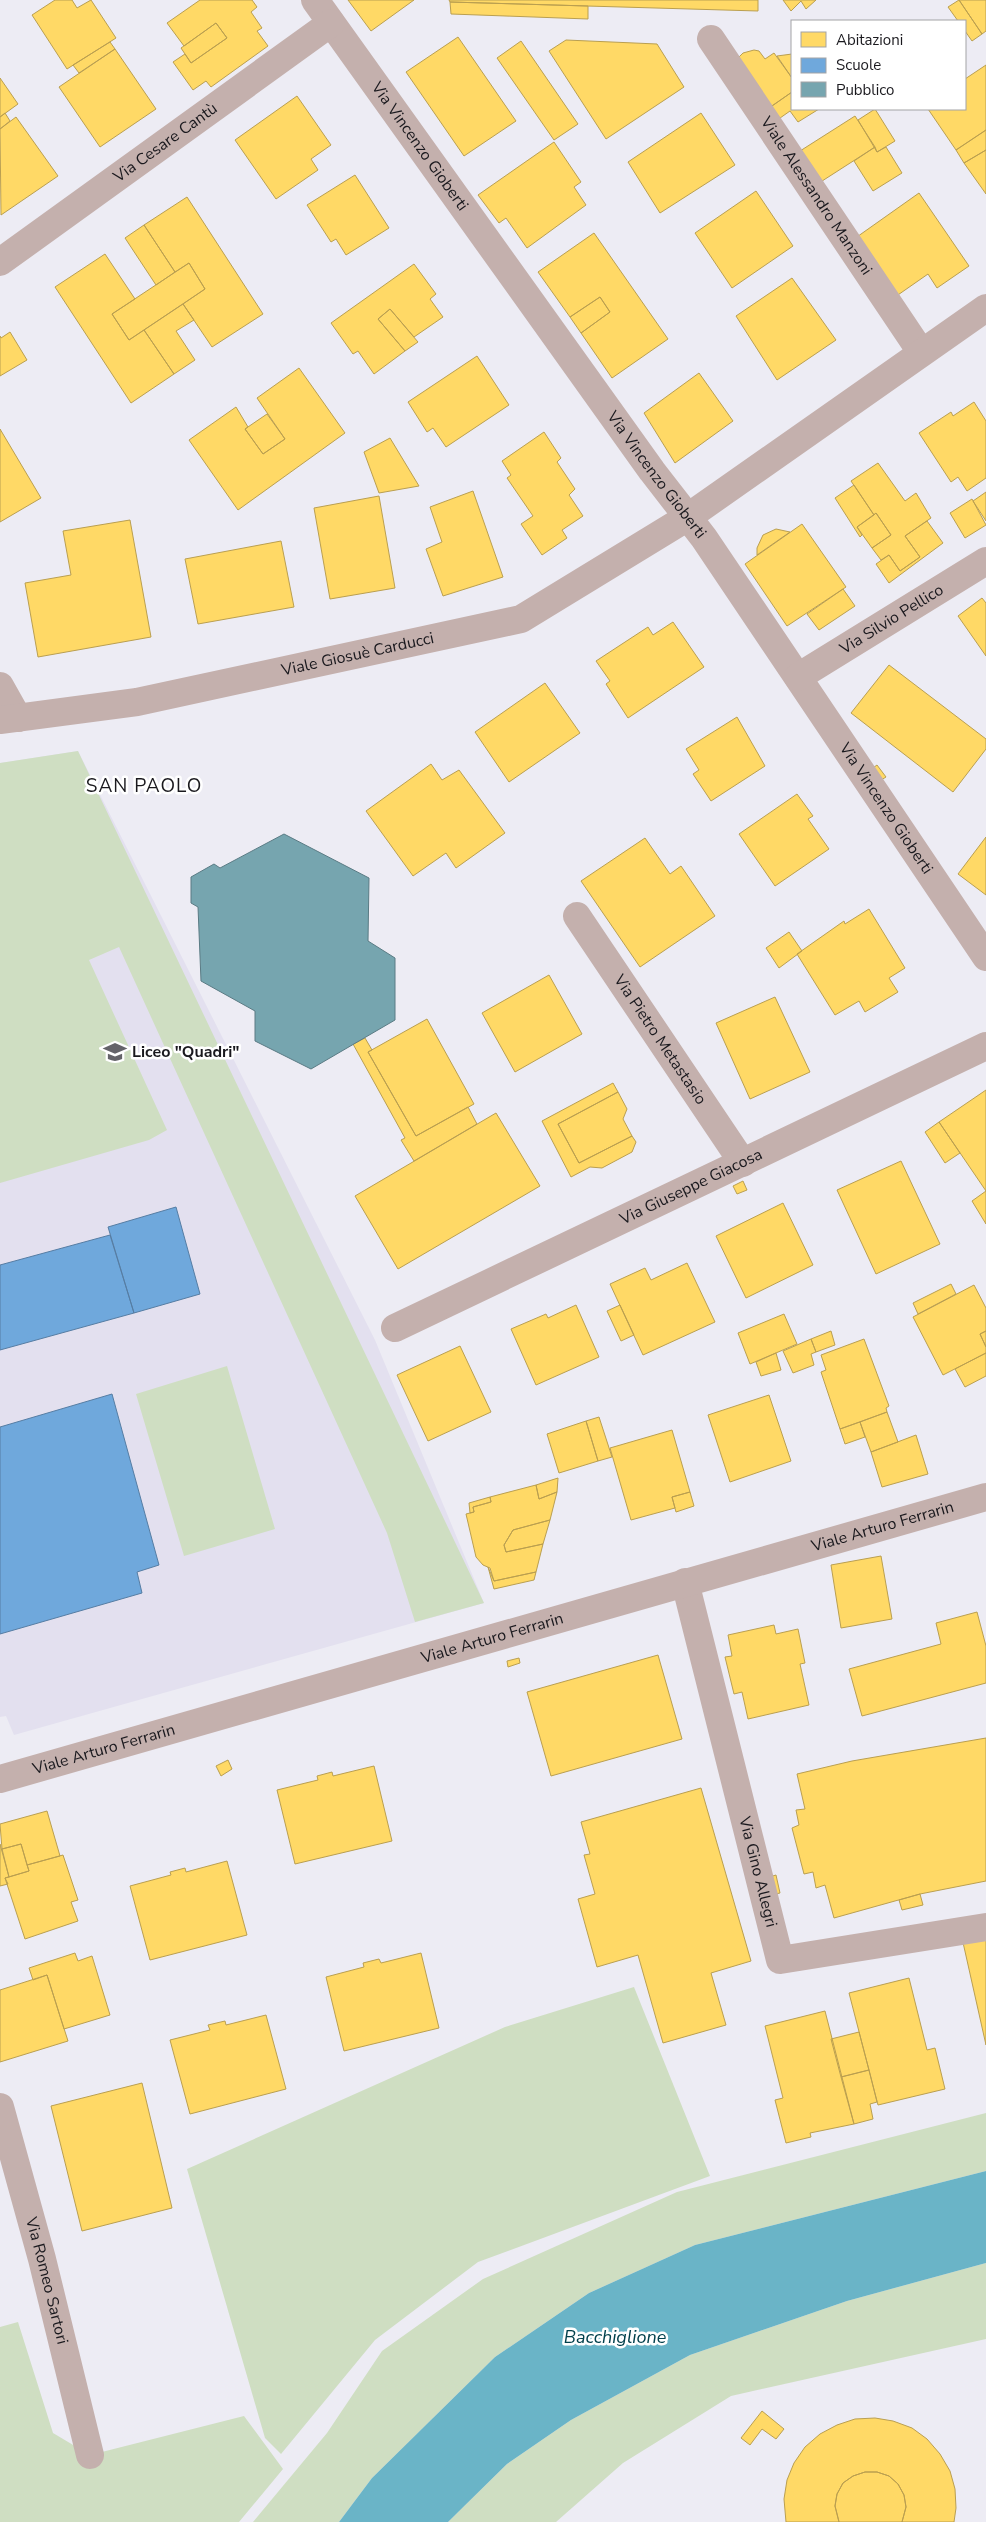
<svg xmlns="http://www.w3.org/2000/svg" width="986" height="2522" viewBox="0 0 986 2522" font-family="'Nunito Sans',sans-serif">
  <rect width="100%" height="100%" fill="#edecf4"/>
  <!-- built -->
  <path fill="#e3e0ef" d="M78,751L375,1340L484,1603L14,1735L6,1716L0,1717V763Z"/>
  <!-- green -->
  <path fill="#cfdec2" d="M78,751L484,1603L415,1622L387,1533L119,947L89,960L167,1130L149,1140L0,1183V763Z
    M227,1366L275,1529L184,1556L136,1394Z
    M634,1987L710,2176L478,2262L375,2340L281,2454L265,2438L187,2169L505,2027Z
    M986,2113V2171L695,2245L589,2293L495,2357L372,2478L339,2522H253L327,2433L382,2351L483,2279L677,2192Z
    M986,2263V2339L731,2396L623,2463L556,2522H448L507,2464L571,2420L690,2355L847,2301Z
    M18,2322L53,2433L90,2455L244,2416L283,2469L239,2522H0V2327Z"/>
  <!-- water -->
  <path fill="#6ab4c7" d="M986,2171V2263L847,2301L690,2355L571,2420L507,2464L448,2522H339L372,2478L495,2357L589,2293L695,2245Z"/>
  <!-- homes -->
  <path fill="#ffd966" stroke="#ba9f50" d="M55,0H72L77,8L91,0L116,38L67,69L32,15Z
    M200,0H252L257,7L251,12L262,28L257,31L268,46L211,87L206,81L193,90L173,62L185,54L191,63L227,38L216,23L184,46L167,23Z
    M348,0H414L371,31Z
    M449,0H758V11L450,2Z
    M783,0H816L806,9L801,1L791,11Z
    M959,0L982,34L972,41L965,31V21H958L948,7Z
    M959,0H986V31L982,34Z
    M450,2L588,6V19L451,14Z
    M216,23L227,38L191,63L181,48Z
    M458,37L516,121L464,156L406,72Z
    M566,40L657,44L684,87L606,139L549,51Z
    M521,41L578,124L554,140L497,58Z
    M110,42L115,49L79,73L73,65Z
    M115,49L156,109L100,147L59,87Z
    M754,50L759,51L765,59L774,53L792,78V92L763,112L738,58L743,53Z
    M792,54V78L777,56Z
    M986,65V130L956,150L928,109H965V79Z
    M0,78L18,104L0,117Z
    M792,92V109H819L798,122L790,111L773,123L765,111Z
    M297,96L331,145L311,159L318,170L276,199L235,140Z
    M875,109L895,141L877,152L858,120Z
    M5,113L10,121L0,129V117Z
    M701,113L735,165L660,213L628,162Z
    M855,116L875,147L819,183L800,151Z
    M16,117L58,176L1,215L0,129Z
    M986,130V150L964,163L956,150Z
    M554,142L581,182L574,187L586,205L527,248L506,218L499,223L478,195Z
    M875,147L877,152L886,147L902,173L873,191L854,161Z
    M986,150V194L964,163Z
    M355,175L389,228L346,255L336,239L331,242L307,205Z
    M756,191L793,246L732,288L695,233Z
    M919,193L969,266L937,288L928,274L895,297L854,239Z
    M187,197L263,314L212,347L183,304L205,289L189,263L175,272L144,225Z
    M144,225L175,272L156,285L125,238Z
    M594,233L668,339L612,378L581,333L610,312L600,297L570,317L538,272Z
    M105,254L135,299L112,314L129,340L144,330L174,374L131,403L55,287Z
    M189,263L205,289L129,340L112,314Z
    M414,264L436,294L430,299L443,317L414,337L390,309L378,319L405,351L374,374L358,351L353,354L331,323Z
    M792,278L836,340L777,380L736,316Z
    M600,297L610,312L581,333L570,317Z
    M183,304L194,320L176,331L195,360L174,374L144,330Z
    M390,309L418,342L405,351L378,319Z
    M10,332L27,360L0,376V336L1,338Z
    M477,356L509,405L446,447L433,428L427,432L408,402Z
    M299,368L345,433L238,510L189,440L236,407L248,427L245,429L263,454L285,439L257,398Z
    M699,373L733,421L675,463L644,413Z
    M974,402L986,421V478L967,491L958,477L951,482L919,433L951,412L953,416Z
    M267,414L285,439L263,454L245,429Z
    M0,429L41,498L0,522Z
    M544,432L561,458L557,462L575,489L569,495L583,516L562,530L567,538L542,555L521,524L533,516L507,478L511,475L502,461Z
    M390,438L419,486L379,493L364,452Z
    M878,463L905,501L916,493L931,518L905,536L920,557L900,571L889,555L881,560L872,548L891,535L876,513L874,515L851,481Z
    M854,485L874,515L857,527L862,535L860,537L835,498Z
    M473,491L503,577L443,596L426,549L442,542L430,507Z
    M986,492V521L973,501Z
    M379,496L395,588L330,599L314,508Z
    M972,499L986,525L965,538L950,513Z
    M876,513L891,535L872,548L857,527Z
    M130,520L151,637L38,657L25,583L71,575L63,531Z
    M927,521L943,543L889,583L876,564L889,555L900,571L920,557L905,536Z
    M802,524L846,587L787,626L745,564Z
    M776,529L790,532L757,555V548L763,535Z
    M281,541L294,607L198,624L185,559Z
    M843,589L855,606L819,630L807,614Z
    M982,598L986,603V656L958,616Z
    M673,622L704,667L628,718L606,684L610,681L596,661L648,627L653,635Z
    M889,665L986,739V749L953,792L851,713Z
    M545,683L580,733L509,782L475,732Z
    M737,717L765,766L711,801L693,774L699,770L686,749Z
    M431,764L442,780L459,770L505,833L456,868L446,853L413,876L366,811Z
    M877,765L886,777L878,782L870,770Z
    M797,794L813,816L808,819L829,849L775,886L739,834Z
    M986,837V895L958,874Z
    M645,838L670,874L681,866L715,916L640,967L581,881Z
    M869,909L905,968L889,978L898,992L865,1012L859,1001L835,1015L797,954L844,921L845,924Z
    M789,932L802,951L779,968L766,948Z
    M549,975L582,1034L515,1072L482,1013Z
    M775,997L810,1072L750,1099L716,1023Z
    M427,1019L474,1104L416,1136L368,1052Z
    M365,1038L372,1050L368,1052L416,1136L468,1107L477,1124L414,1161L401,1140L405,1138L353,1044Z
    M613,1083L618,1092L558,1124L579,1163L632,1136L636,1142L632,1152L602,1168L590,1167L571,1177L542,1121Z
    M986,1090V1191L939,1122Z
    M618,1092L627,1109L623,1119L632,1136L579,1163L558,1124Z
    M496,1113L540,1186L398,1269L355,1196Z
    M939,1122L960,1153L945,1163L925,1132Z
    M901,1161L940,1244L876,1274L837,1190Z
    M743,1181L747,1190L737,1194L733,1186Z
    M986,1191V1224L972,1201Z
    M783,1203L813,1265L746,1298L716,1236Z
    M687,1263L715,1322L643,1355L610,1284L645,1268L651,1280Z
    M951,1284L956,1294L918,1314L913,1303Z
    M974,1285L986,1308V1331L980,1334L986,1347V1353L943,1375L913,1317Z
    M576,1305L599,1357L536,1385L511,1329L546,1314L548,1318Z
    M620,1305L634,1335L621,1341L607,1311Z
    M784,1314L797,1344L750,1364L738,1333Z
    M831,1331L835,1345L816,1352L811,1339Z
    M986,1331V1347L980,1334Z
    M811,1339L816,1352L811,1354L814,1365L793,1373L783,1351Z
    M864,1339L889,1406L886,1408L887,1412L840,1429L821,1372L826,1370L821,1355Z
    M460,1346L491,1412L428,1441L397,1375Z
    M776,1353L781,1370L761,1376L756,1362Z
    M986,1353V1376L965,1387L955,1369Z
    M769,1395L791,1461L730,1482L708,1415Z
    M887,1412L898,1442L871,1452L860,1422Z
    M599,1417L612,1457L598,1461L586,1421Z
    M586,1421L598,1461L559,1473L547,1434Z
    M860,1422L865,1437L845,1444L840,1429Z
    M672,1430L690,1492L672,1497L675,1508L631,1520L610,1448Z
    M916,1435L928,1474L882,1487L871,1452Z
    M558,1478L557,1492L539,1499L536,1485Z
    M536,1485L539,1499L557,1492L550,1520L513,1530L504,1545L506,1552L543,1544L536,1572L494,1581L490,1568L483,1565L476,1557L466,1514L474,1512L473,1507L491,1502L490,1497Z
    M690,1492L694,1506L676,1512L672,1497Z
    M490,1497L491,1502L473,1507L474,1512L470,1513L469,1503Z
    M550,1520L543,1544L506,1552L504,1545L513,1530Z
    M881,1556L892,1619L841,1628L831,1565Z
    M488,1567L494,1581L536,1572L534,1580L494,1589Z
    M977,1612L986,1646V1683L862,1716L849,1669L941,1644L936,1623Z
    M774,1625L776,1634L798,1629L805,1663L800,1664L809,1705L748,1719L742,1692L734,1694L725,1657L732,1656L728,1635Z
    M658,1655L682,1739L551,1776L527,1692Z
    M519,1658L520,1663L508,1667L507,1661Z
    M986,1738V1881L920,1894L834,1918L825,1885L816,1888L813,1872L804,1874L792,1828L799,1825L796,1810L805,1809L797,1774L852,1761Z
    M228,1760L232,1769L221,1776L216,1766Z
    M374,1766L392,1841L295,1864L277,1790L318,1780L317,1776L332,1772L333,1776Z
    M701,1788L751,1961L711,1973L726,2025L663,2043L638,1955L597,1967L578,1899L595,1894L584,1855L590,1854L581,1822Z
    M47,1811L60,1856L27,1865L21,1844L2,1849L0,1824Z
    M0,1844L9,1877L5,1878L8,1884L0,1886Z
    M21,1844L29,1871L9,1877L2,1849Z
    M63,1855L78,1900L71,1902L78,1921L25,1939L5,1878L29,1871L27,1865Z
    M227,1861L247,1935L150,1960L130,1886L171,1875L170,1872L185,1868L186,1872Z
    M776,1875L780,1893L767,1896L763,1879Z
    M920,1894L923,1905L902,1910L899,1900Z
    M986,1933V2045L962,1938Z
    M75,1953L78,1961L92,1956L110,2015L64,2029L47,1975L33,1980L29,1968Z
    M421,1953L439,2028L344,2051L326,1977L364,1967L363,1963L379,1959L381,1963Z
    M47,1975L68,2041L0,2062V1990Z
    M909,1978L927,2050L935,2048L945,2089L878,2105L849,1993Z
    M825,2011L854,2124L810,2133L811,2137L786,2143L775,2100L783,2098L765,2026Z
    M266,2015L286,2089L190,2114L170,2040L210,2030L208,2025L225,2021L226,2025Z
    M859,2032L869,2070L841,2077L831,2039Z
    M869,2070L877,2102L870,2104L873,2119L854,2124L841,2077Z
    M142,2083L172,2208L82,2231L51,2106Z
    M762,2411L784,2429L776,2439L762,2429L750,2445L741,2438Z
    M875,2418L893,2421L912,2428L927,2439L940,2454L950,2471L955,2489L956,2508L954,2522H902L906,2507L904,2495L898,2484L889,2476L877,2472H865L853,2476L843,2483L837,2494L835,2506L839,2522H786L784,2499L787,2480L794,2463L805,2447L820,2434L837,2425L855,2419Z
    M865,2472H877L889,2476L898,2484L904,2495L906,2507L902,2522H839L835,2506L837,2494L843,2483L853,2476Z"/>
  <!-- schools -->
  <path fill="#6fa8dc" stroke="#567da3" d="M176,1207L200,1294L134,1313L108,1227Z
    M110,1235L134,1313L0,1350V1265Z
    M112,1394L159,1565L137,1572L142,1593L0,1634V1427Z"/>
  <!-- public -->
  <path fill="#76a5af" stroke="#5a7b84" d="M284,834L369,878L368,941L395,958V1020L311,1069L255,1041V1011L201,981L198,907L191,903V877L214,864L220,868Z"/>
  <g fill="none" stroke-linecap="round" stroke-linejoin="round">
    <!-- street -->
    <g stroke="#c4b0ad" stroke-width="28">
      <path id="s1" d="M315,0L652,471L704,538L986,957"/>
      <path id="s2" d="M711,39L921,352"/>
      <path id="s3" d="M0,262L331,23"/>
      <path id="s4" d="M798,677L986,561"/>
      <path d="M0,686L18,718"/>
      <path id="s5" d="M0,720L137,702L521,619L688,517L986,308"/>
      <path id="s6" d="M577,916L743,1163"/>
      <path id="s7" d="M395,1328L986,1046"/>
      <path id="s8" d="M685,1582L780,1960L986,1927"/>
      <path id="s9" d="M0,1779L986,1497"/>
      <path id="s10" d="M0,2107L42,2259L90,2455"/>
    </g>
  </g>
  <!-- icons -->
  <defs>
    <symbol id="school-bare" viewBox="-9 -9 18 18"><path d="M0-5L7-2L0 1L-7-2ZM-4 1L0 2.5L4 1V4Q0 6-4 4Z" fill="#646369" stroke="#fff" stroke-width="2.5" paint-order="stroke"/></symbol>
  </defs>
  <g fill-rule="evenodd">
    <use href="#school-bare" x="99" y="1036" width="32" height="32"/>
  </g>
  <g text-anchor="middle" dominant-baseline="central" stroke-width="5" stroke-linejoin="round" paint-order="stroke">
    <!-- street labels -->
    <g font-size="16" fill="#1a191e" stroke="#fff">
      <text stroke="none"><textPath href="#s3" startOffset="204">Via Cesare Cantù</textPath></text>
      <text stroke="none"><textPath href="#s1" startOffset="180">Via Vincenzo Gioberti</textPath></text>
      <text stroke="none"><textPath href="#s2" startOffset="189">Viale Alessandro Manzoni</textPath></text>
      <text stroke="none"><textPath href="#s1" startOffset="585">Via Vincenzo Gioberti</textPath></text>
      <text stroke="none"><textPath href="#s4" startOffset="110">Via Silvio Pellico</textPath></text>
      <text stroke="none"><textPath href="#s5" startOffset="364">Viale Giosuè Carducci</textPath></text>
      <text stroke="none"><textPath href="#s1" startOffset="990">Via Vincenzo Gioberti</textPath></text>
      <text stroke="none"><textPath href="#s6" startOffset="149">Via Pietro Metastasio</textPath></text>
      <text stroke="none"><textPath href="#s7" startOffset="328">Via Giuseppe Giacosa</textPath></text>
      <text stroke="none"><textPath href="#s9" startOffset="918">Viale Arturo Ferrarin</textPath></text>
      <text stroke="none"><textPath href="#s9" startOffset="512">Viale Arturo Ferrarin</textPath></text>
      <text stroke="none"><textPath href="#s9" startOffset="108">Viale Arturo Ferrarin</textPath></text>
      <text stroke="none"><textPath href="#s8" startOffset="299">Via Gino Allegri</textPath></text>
      <text stroke="none"><textPath href="#s10" startOffset="180">Via Romeo Sartori</textPath></text>
    </g>
    <!-- poi labels -->
    <g font-size="16" font-weight="bold" fill="#1a191e" stroke="#fff" text-anchor="start">
      <text x="132" y="1052">Liceo "Quadri"</text>
    </g>
    <!-- water labels -->
    <g font-size="18" font-style="italic" fill="#00404c" stroke="#fff">
      <text x="615" y="2337">Bacchiglione</text>
    </g>
    <!-- quarter labels -->
    <g font-size="19" letter-spacing="1" fill="#1a191e" stroke="#fff">
      <text x="144" y="786">SAN PAOLO</text>
    </g>
  </g>
  <!-- legend -->
  <rect x="791" y="20" width="175" height="90" fill="#ffffff" stroke="#a3a3a5"/>
  <rect x="801" y="32" width="25" height="15" fill="#ffd966" stroke="#a3a3a5"/>
  <text x="836" y="45" font-size="15" fill="#1a191e">Abitazioni</text>
  <rect x="801" y="58" width="25" height="15" fill="#6fa8dc" stroke="#a3a3a5"/>
  <text x="836" y="70" font-size="15" fill="#1a191e">Scuole</text>
  <rect x="801" y="82" width="25" height="15" fill="#76a5af" stroke="#a3a3a5"/>
  <text x="836" y="95" font-size="15" fill="#1a191e">Pubblico</text>
</svg>
